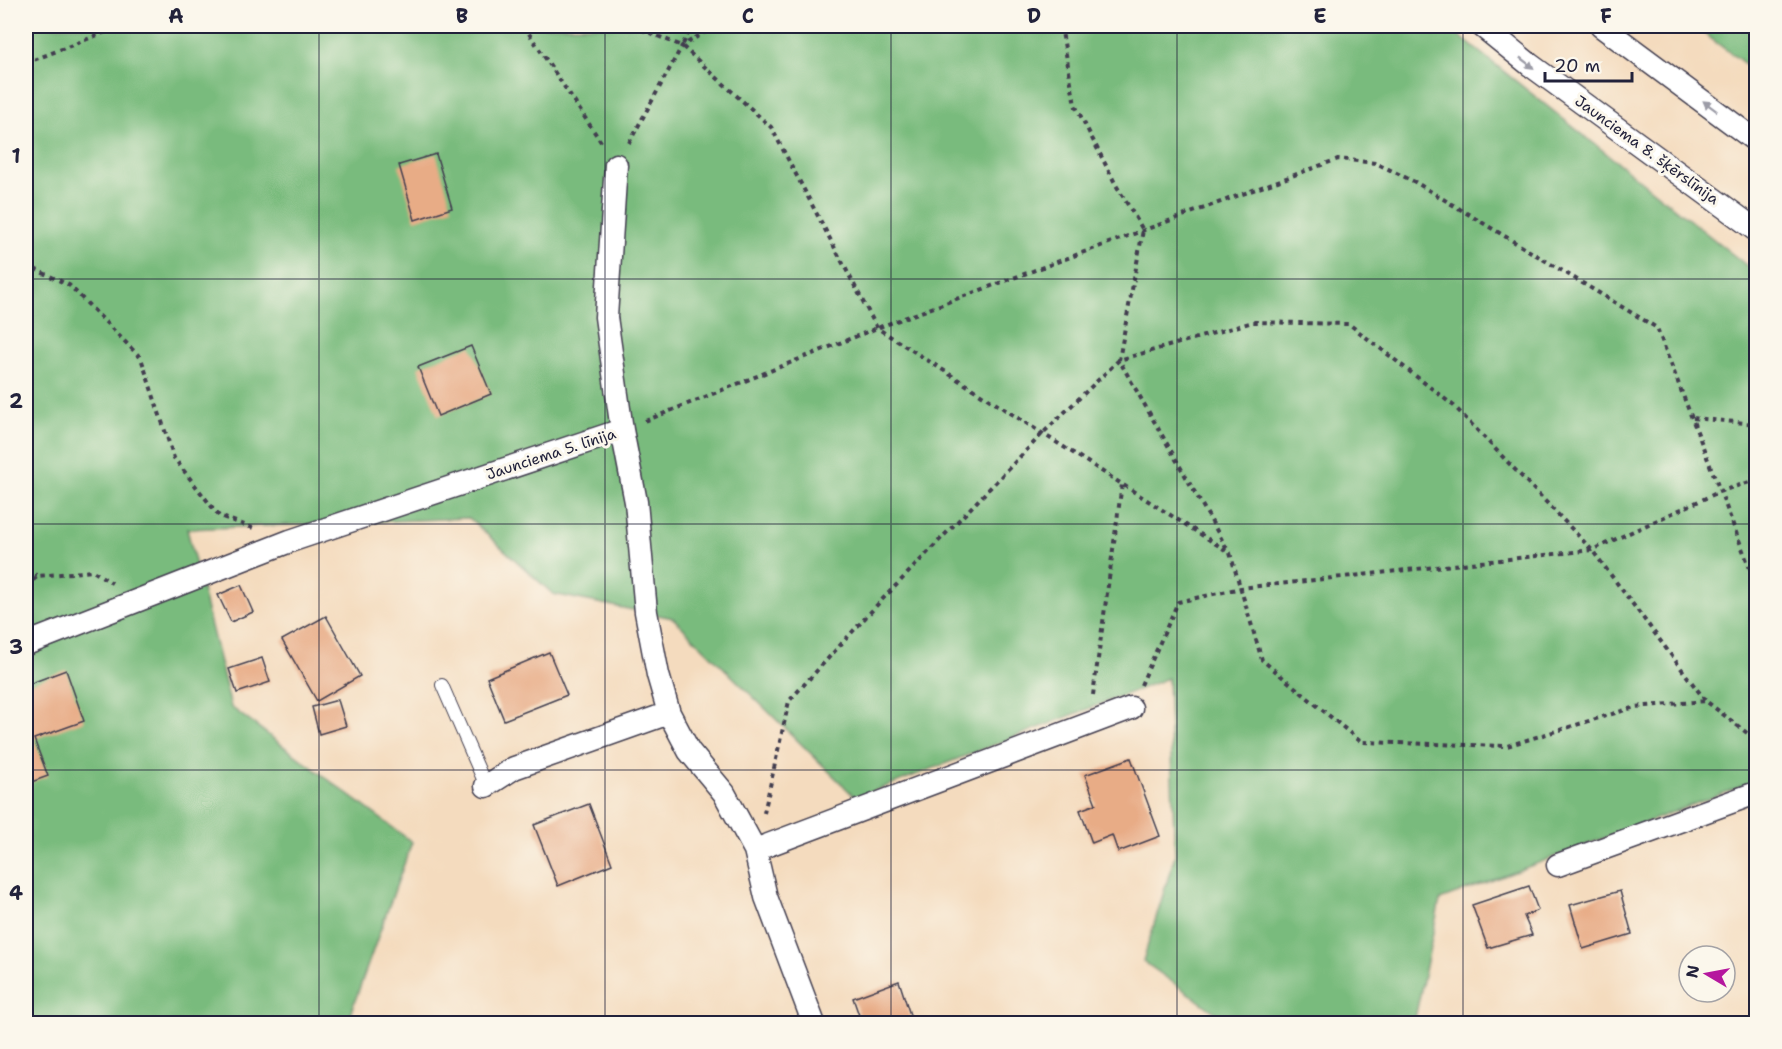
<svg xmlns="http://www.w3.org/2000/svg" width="1782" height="1049" viewBox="0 0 1782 1049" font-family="'Shantell Sans',sans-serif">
  <rect width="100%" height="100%" fill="#fbf7ec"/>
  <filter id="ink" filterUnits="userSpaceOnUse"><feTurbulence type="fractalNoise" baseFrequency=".0167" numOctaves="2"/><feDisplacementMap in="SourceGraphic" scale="12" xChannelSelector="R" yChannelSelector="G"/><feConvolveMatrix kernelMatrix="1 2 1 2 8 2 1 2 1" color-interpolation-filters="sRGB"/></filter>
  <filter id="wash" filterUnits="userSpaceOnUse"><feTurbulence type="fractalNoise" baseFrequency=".008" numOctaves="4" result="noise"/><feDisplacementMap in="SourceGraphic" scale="24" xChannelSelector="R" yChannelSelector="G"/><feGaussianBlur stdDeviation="1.35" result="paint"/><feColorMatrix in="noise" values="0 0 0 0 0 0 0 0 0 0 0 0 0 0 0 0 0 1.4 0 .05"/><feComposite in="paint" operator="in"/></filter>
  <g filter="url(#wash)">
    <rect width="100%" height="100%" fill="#f4dbbe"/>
    <!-- forest -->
    <path fill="#79bb7d" stroke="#4e6e5c" stroke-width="1.5" d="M26,26H1447L1756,273V781L1440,900L1414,1023H1230L1143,961L1175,855L1168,678L856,798L673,618L553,594L469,518L187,529L231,707L412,842L347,1023H26Z
      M1694,26H1756V72Z"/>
    <g id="blocks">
      <!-- building -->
      <path fill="#e8ac86" d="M436,154L452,208L415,220L399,165Z
        M471,346L491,394L438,416L418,367Z
        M241,585L253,612L231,622L218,595Z
        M326,616L360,676L317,701L282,640Z
        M549,652L567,695L504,720L487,678Z
        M262,658L270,682L237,693L229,669Z
        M66,670L84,721L34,739L48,776L26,784V685Z
        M338,700L346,726L319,734L312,707Z
        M1131,758L1160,836L1118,852L1112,835L1092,843L1080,810L1096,804L1085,775Z
        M589,804L612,864L558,886L534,825Z
        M1529,886L1538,910L1524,916L1532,935L1488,948L1472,905Z
        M1620,891L1632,934L1583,949L1570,905Z
        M899,981L913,1024H862L853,998Z"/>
    </g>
  </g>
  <g filter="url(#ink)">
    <use href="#blocks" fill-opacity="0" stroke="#423e4f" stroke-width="1.5"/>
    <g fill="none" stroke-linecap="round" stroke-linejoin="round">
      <defs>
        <path id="lane" d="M442,685L486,786"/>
        <path id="street" d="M1482,26L1529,64L1756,230
          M1601,26L1756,141
          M26,644L290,541L622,430
          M669,713L689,751L724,793L755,850L766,897L814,1024
          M486,786L514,768L669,713L658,675L646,612L636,502L622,430L606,317L616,165
          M755,850L1131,708
          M1558,865L1756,793"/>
      </defs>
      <!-- lane casing -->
      <use href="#lane" stroke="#423e4f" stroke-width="14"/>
      <!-- street casing -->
      <use href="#street" stroke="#423e4f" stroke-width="25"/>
      <!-- path -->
      <path stroke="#423e4f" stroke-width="4" stroke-dasharray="4.5 4.5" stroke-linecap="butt" d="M524,26L603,145
        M633,26L682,46L771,127L877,328L1230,553L1262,660L1361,742L1507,746L1635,707L1706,701L1756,740
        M1061,26L1075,105L1116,185L1143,230L1119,360L1229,552
        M683,44L692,26
        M26,63L121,26
        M629,143L682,46L715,26
        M26,265L69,285L141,358L174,458L219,516L253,528
        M1693,418L1756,424
        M645,421L877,328L1338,159L1376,163L1415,182L1657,328L1756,584
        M26,573L37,575
        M26,586L38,576L93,571L112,583
        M1141,685L1178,602L1241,588L1592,550L1721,491L1756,480
        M1093,695L1122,484
        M764,813L789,701L877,605L1043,433L1119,360L1253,322L1349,324L1454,406L1592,550L1705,700"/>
      <!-- lane -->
      <use href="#lane" stroke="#fff" stroke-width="12"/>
      <!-- street -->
      <use href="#street" stroke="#fff" stroke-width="22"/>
    </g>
    <!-- one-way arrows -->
    <defs><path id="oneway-solid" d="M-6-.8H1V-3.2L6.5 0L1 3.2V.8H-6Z" transform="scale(1.5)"/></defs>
    <g fill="#9c9ca7">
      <use href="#oneway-solid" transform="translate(1527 63) rotate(38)"/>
      <use href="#oneway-solid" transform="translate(1710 106) rotate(-143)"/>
    </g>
  </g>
  <!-- grid -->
  <path fill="none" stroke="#22223b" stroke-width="1.5" stroke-opacity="0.55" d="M319,26V1024M605,26V1024M891,26V1024M1177,26V1024M1463,26V1024M26,279H1756M26,524H1756M26,770H1756"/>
  <g text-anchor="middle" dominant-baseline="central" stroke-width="6" stroke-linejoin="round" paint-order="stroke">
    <!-- street labels -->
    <g font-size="15" fill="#22223b" stroke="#fbf7ec">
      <text transform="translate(1647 150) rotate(36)">Jaunciema 8. šķērslīnija</text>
      <text transform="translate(551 454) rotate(-18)">Jaunciema 5. līnija</text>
    </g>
  </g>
  <!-- margin -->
  <rect width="1782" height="1049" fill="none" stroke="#fbf7ec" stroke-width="66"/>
  <!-- north arrow -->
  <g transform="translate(1707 974) rotate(280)"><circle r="28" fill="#fbf7ec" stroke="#a4a2a5" stroke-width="1.5"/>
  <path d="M0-4.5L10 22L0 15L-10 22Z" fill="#b5179e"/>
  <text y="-9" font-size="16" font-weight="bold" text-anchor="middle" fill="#22223b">N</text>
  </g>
  <!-- scale -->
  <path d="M1545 72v9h87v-9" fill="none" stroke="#22223b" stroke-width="3"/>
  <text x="1554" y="72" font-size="18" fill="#22223b" stroke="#fbf7ec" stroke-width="4.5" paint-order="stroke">20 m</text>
  <rect x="33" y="33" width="1716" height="983" fill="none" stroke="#22223b" stroke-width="2"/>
  <g font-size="20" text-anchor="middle" font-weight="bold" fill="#22223b">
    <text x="176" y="23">A</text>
    <text x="462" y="23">B</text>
    <text x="748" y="23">C</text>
    <text x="1034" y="23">D</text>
    <text x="1320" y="23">E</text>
    <text x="1606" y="23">F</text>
    <text x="16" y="163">1</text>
    <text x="16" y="408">2</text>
    <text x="16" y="654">3</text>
    <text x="16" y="900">4</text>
  </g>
</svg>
